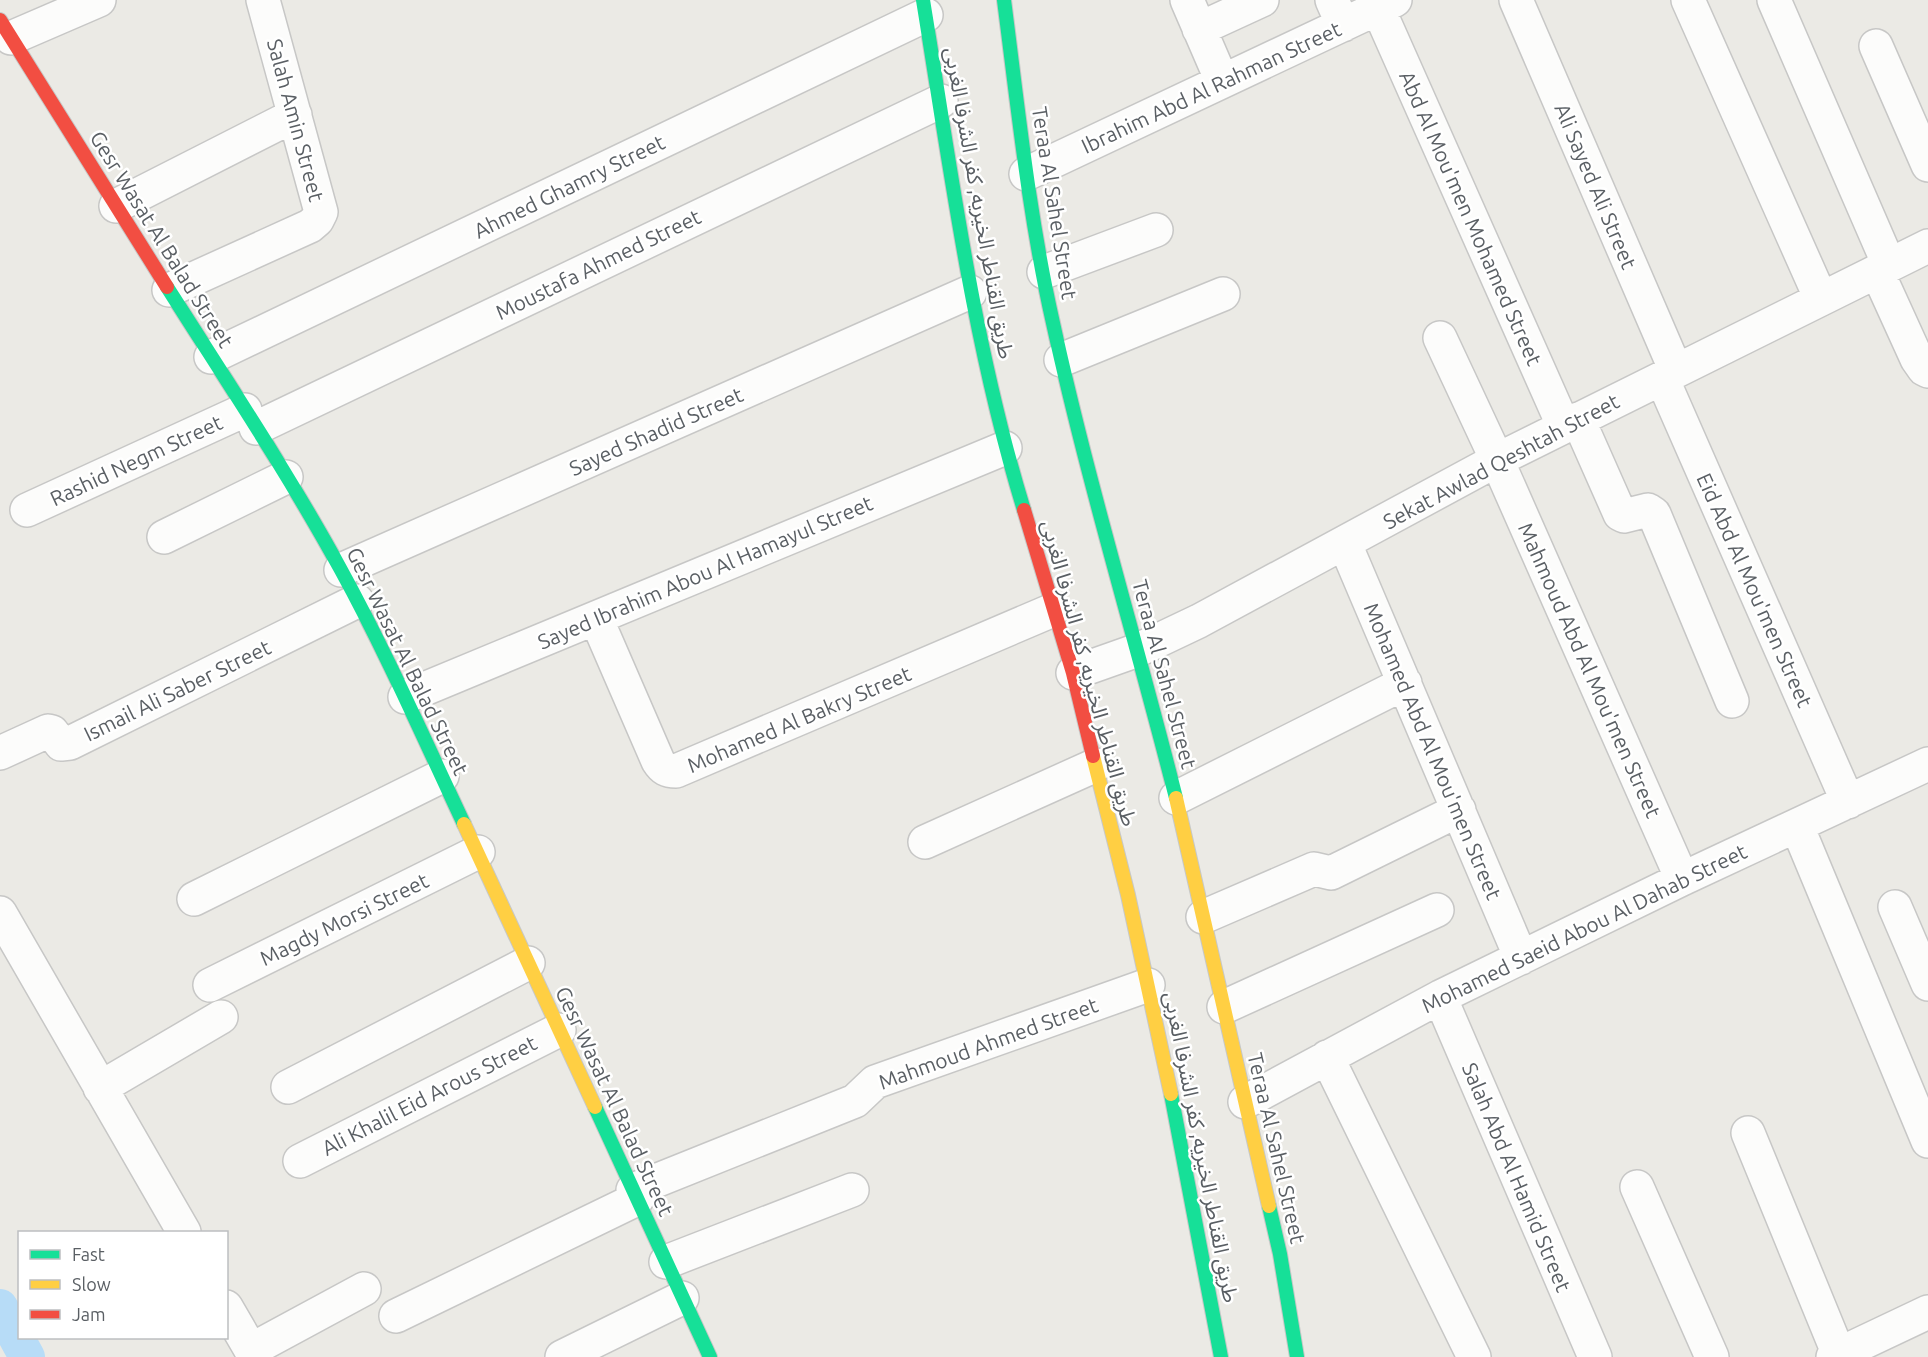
<svg xmlns="http://www.w3.org/2000/svg" width="1928" height="1357" viewBox="0 0 1928 1357" font-family="Ubuntu,'Noto Sans Arabic',sans-serif">
  <rect width="100%" height="100%" fill="#ebeae5"/>
  <g fill="none" stroke-linecap="round" stroke-linejoin="round">
    <!-- canal -->
    <path stroke="#b7dcf7" stroke-width="36" d="M0,1307L27,1357"/>
    <defs>
      <path id="street" d="M1187,0L1222,81
        M1332,0L1343,25
        M1516,0L1676,371
        M1688,0L1821,299
        M1774,0L1889,265
        M1378,8L1564,427
        M1199,29L1262,0
        M11,38L99,0
        M1876,46L1928,165
        M1026,174L1395,0
        M116,206L295,115
        M1877,271L1917,359L1924,369L1928,371
        M1044,272L1156,230
        M169,290L310,226L317,220L321,212L263,0
        M1440,338L1497,460L1682,879
        M211,357L926,15
        M1061,360L1223,294
        M1662,378L1848,802
        M1578,419L1620,514L1624,516L1648,510L1654,514L1732,701
        M256,428L941,101
        M27,510L245,410
        M164,537L286,477
        M1345,544L1521,958
        M341,570L970,292
        M596,618L658,761C663,769 667,771 676,771L1053,610
        M1073,673L1138,650L1199,621L1497,460L1928,246
        M405,697L1005,448
        M0,753L48,731L52,732L61,744L70,743L357,601
        M1176,798L1405,683
        M1797,826L1928,1141
        M925,842L1096,765
        M194,899L442,776
        M1895,907L1928,984
        M0,913L184,1232
        M1203,917L1314,869L1331,873L1459,810
        M210,985L478,852
        M1440,997L1595,1357
        M1224,1007L1437,910
        M1327,1057L1474,1357
        M288,1087L528,963
        M100,1088L221,1017
        M1245,1102L1440,997L1682,879L1928,764
        M1748,1133L1839,1355
        M300,1161L559,1030
        M1637,1187L1712,1357
        M633,1190L855,1101L875,1082L1148,985
        M666,1262L852,1190
        M226,1307L255,1357
        M396,1316L637,1199
        M251,1350L364,1289
        M562,1357L682,1298
        M1833,1357L1928,1312"/>
      <path id="fast" d="M923,0C951,171 973,344 1024,510
        M1004,0C1018,108 1029,217 1053,323C1088,483 1136,640 1176,798
        M167,287C226,380 288,473 341,570C386,652 424,739 464,824
        M1171,1094L1221,1357
        M595,1107L710,1357
        M1269,1206L1280,1254L1297,1357"/>
      <path id="slow" d="M1093,756L1128,895L1171,1094
        M1176,798L1269,1206
        M464,824L595,1107"/>
      <path id="jam" d="M0,20L167,287
        M1024,510L1073,673L1093,756"/>
    </defs>
    <!-- street casing -->
    <use href="#street" stroke="#c7c7c6" stroke-width="36"/>
    <!-- fast casing -->
    <use href="#fast" stroke="#c7c8c7" stroke-width="16"/>
    <!-- slow casing -->
    <use href="#slow" stroke="#c7c8c7" stroke-width="16"/>
    <!-- jam casing -->
    <use href="#jam" stroke="#c7c8c7" stroke-width="16"/>
    <!-- street -->
    <use href="#street" stroke="#fcfcfb" stroke-width="33"/>
    <!-- fast -->
    <use href="#fast" stroke="#16e098" stroke-width="14"/>
    <!-- slow -->
    <use href="#slow" stroke="#ffcf43" stroke-width="14"/>
    <!-- jam -->
    <use href="#jam" stroke="#f24e42" stroke-width="14"/>
  </g>
  <g text-anchor="middle" dominant-baseline="central" stroke-width="5" stroke-linejoin="round" paint-order="stroke">
    <!-- street labels -->
    <g font-size="21" fill="#5a5f64" stroke="#fff">
      <text transform="translate(1211 87) rotate(-25)">Ibrahim Abd Al Rahman Street</text>
      <text transform="translate(296 120) rotate(75)">Salah Amin Street</text>
      <text transform="translate(569 186) rotate(-26)">Ahmed Ghamry Street</text>
      <text transform="translate(1596 186) rotate(67)">Ali Sayed Ali Street</text>
      <text transform="translate(980 203) rotate(80)">طريق القناطر الخيريه, كفر الشرفا الغربى</text>
      <text transform="translate(1055 203) rotate(81)">Teraa Al Sahel Street</text>
      <text transform="translate(1471 218) rotate(66)">Abd Al Mou'men Mohamed Street</text>
      <text transform="translate(162 239) rotate(58)">Gesr Wasat Al Balad Street</text>
      <text transform="translate(598 264) rotate(-26)">Moustafa Ahmed Street</text>
      <text transform="translate(656 431) rotate(-24)">Sayed Shadid Street</text>
      <text transform="translate(136 460) rotate(-25)">Rashid Negm Street</text>
      <text transform="translate(1501 461) rotate(-28)">Sekat Awlad Qeshtah Street</text>
      <text transform="translate(705 572) rotate(-23)">Sayed Ibrahim Abou Al Hamayul Street</text>
      <text transform="translate(1755 590) rotate(66)">Eid Abd Al Mou'men Street</text>
      <text transform="translate(408 661) rotate(64)">Gesr Wasat Al Balad Street</text>
      <text transform="translate(1590 670) rotate(66)">Mahmoud Abd Al Mou'men Street</text>
      <text transform="translate(1090 673) rotate(75)">طريق القناطر الخيريه, كفر الشرفا الغربى</text>
      <text transform="translate(1165 674) rotate(75)">Teraa Al Sahel Street</text>
      <text transform="translate(177 690) rotate(-26)">Ismail Ali Saber Street</text>
      <text transform="translate(799 719) rotate(-23)">Mohamed Al Bakry Street</text>
      <text transform="translate(1433 751) rotate(67)">Mohamed Abd Al Mou'men Street</text>
      <text transform="translate(344 919) rotate(-26)">Magdy Morsi Street</text>
      <text transform="translate(1584 928) rotate(-26)">Mohamed Saeid Abou Al Dahab Street</text>
      <text transform="translate(988 1043) rotate(-20)">Mahmoud Ahmed Street</text>
      <text transform="translate(429 1095) rotate(-27)">Ali Khalil Eid Arous Street</text>
      <text transform="translate(615 1101) rotate(65)">Gesr Wasat Al Balad Street</text>
      <text transform="translate(1202 1147) rotate(79)">طريق القناطر الخيريه, كفر الشرفا الغربى</text>
      <text transform="translate(1277 1148) rotate(77)">Teraa Al Sahel Street</text>
      <text transform="translate(1517 1177) rotate(67)">Salah Abd Al Hamid Street</text>
    </g>
  </g>
  <!-- legend -->
  <rect x="18" y="1231" width="210" height="108" fill="#ffffff" stroke="#bdbfc1" stroke-width="1.5"/>
  <rect x="30" y="1250" width="30" height="9" fill="#16e098" stroke="#bdbfc1" stroke-width="1.5"/>
  <text x="72" y="1261" font-size="18" fill="#5a5f64">Fast</text>
  <rect x="30" y="1280" width="30" height="9" fill="#ffcf43" stroke="#bdbfc1" stroke-width="1.5"/>
  <text x="72" y="1291" font-size="18" fill="#5a5f64">Slow</text>
  <rect x="30" y="1310" width="30" height="9" fill="#f24e42" stroke="#bdbfc1" stroke-width="1.5"/>
  <text x="72" y="1321" font-size="18" fill="#5a5f64">Jam</text>
</svg>
